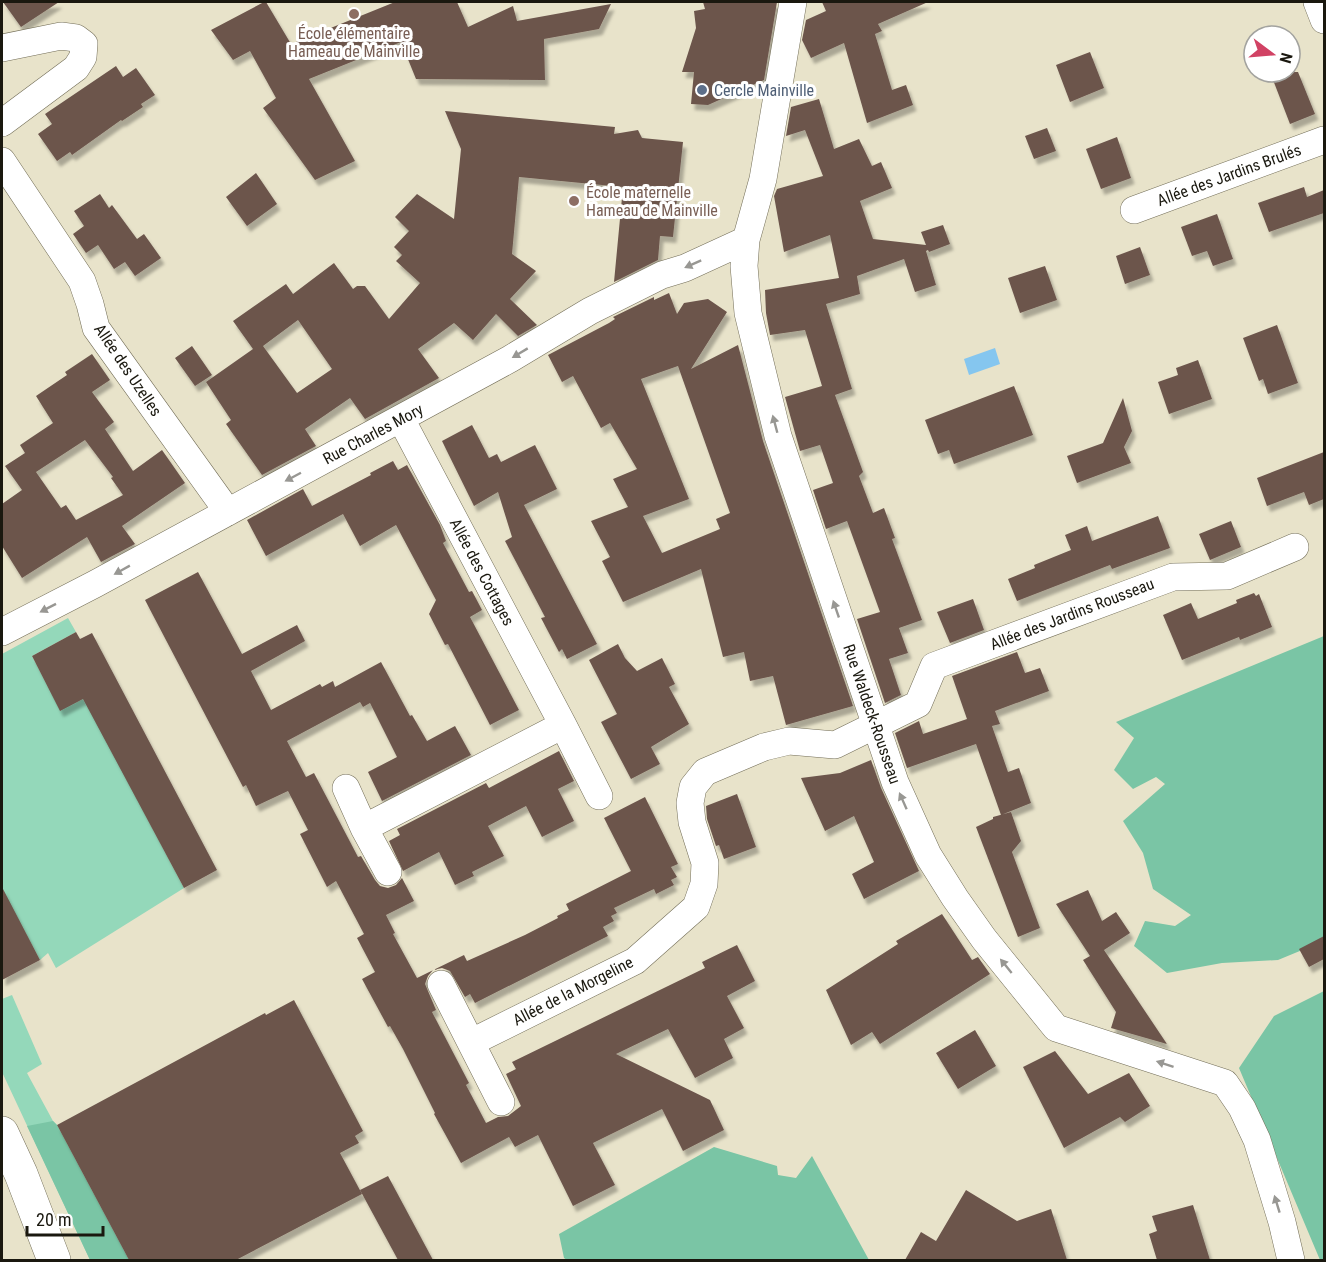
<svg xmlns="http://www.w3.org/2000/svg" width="1326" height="1262" viewBox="0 0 1326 1262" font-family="'Roboto Condensed',sans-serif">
  <defs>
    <filter id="shadow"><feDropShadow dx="3.5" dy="6" stdDeviation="1.5" flood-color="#0004"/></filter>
  </defs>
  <rect width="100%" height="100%" fill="#e8e3ca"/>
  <!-- green -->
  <path fill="#94d8ba" d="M68,618L76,632L32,656L60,710L85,698L92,714L184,888L56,968L48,953L40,960L9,902L2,905V654Z
    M12,995L42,1064L27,1073L53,1121L57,1125L129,1260H90L2,1072V999Z"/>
  <!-- forest -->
  <path fill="#7ac5a5" d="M1324,636V941L1278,960L1222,963L1167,973L1134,946L1145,921L1175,926L1191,915L1153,889L1143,853L1123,821L1165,784L1156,777L1133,789L1114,770L1134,738L1116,722Z
    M1324,991V1260H1320L1239,1068L1274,1016Z
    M53,1121L57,1125L129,1260H90L27,1126Z
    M714,1147L777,1166L778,1175L796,1178L812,1156L869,1260H567L564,1258L559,1234Z"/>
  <!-- water -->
  <path fill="#85c6ef" d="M995,348L1000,364L969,375L964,359Z"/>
  <!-- building -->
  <path fill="#6c554c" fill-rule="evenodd" filter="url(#shadow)" d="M3,2H59L21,27Z
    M264,2H266L291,44L395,2H457L468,27L513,6L517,21L611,4L599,29L544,39L545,80L416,79L401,42L309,79L355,161L315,180L263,108L276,98L250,51L233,60L211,30Z
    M703,2H777L764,80L708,105L691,104L694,72H682L696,28L694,11L705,9Z
    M822,2H928L878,24L882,31L875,34L892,90L906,85L913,105L867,123L844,43L811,58L802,40L806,20L826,11Z
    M1090,52L1104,88L1070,102L1056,65Z
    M116,66L123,77L136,68L155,95L141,104L143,107L122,121L121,120L72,155L70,152L57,161L38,134L52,124L45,114Z
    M1270,72H1298L1315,114L1290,124Z
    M819,99L834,149L859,139L872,166L881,162L892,188L860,201L873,239L926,245L921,232L943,225L950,244L929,252L928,250L926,251L936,285L915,292L904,259L857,276L860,294L826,304L852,389L835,395L863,472L859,476L873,513L884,508L895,538L892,539L922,620L899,628L908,653L889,659L901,695L885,703L857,619L880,612L847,521L826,529L813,490L833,483L820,445L800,451L785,397L822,386L805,330L770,335L766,313L765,290L839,278L830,235L784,252L774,196L777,189L823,176L805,130L786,136L791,107Z
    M445,111L615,127L614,134L638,130L642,138L683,142L673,237L660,236L658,260L614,282L623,187L519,177L512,254L536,271L510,299L537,325L518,336L496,314L473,340L454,323L418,349L439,378L365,419L350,398L305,429L316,446L262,475L226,424L231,420L206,382L253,349L233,321L286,284L293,294L334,263L353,289L357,286H365L389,319L420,283L396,261L402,255L394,247L409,231L395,217L417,194L454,219L461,149ZM298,320L332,369L297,393L263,346Z
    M1047,128L1056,151L1034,159L1025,136Z
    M1117,137L1131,178L1101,189L1086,149Z
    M256,173L277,204L247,226L226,197Z
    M1304,187L1307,197L1324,190V213L1269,232L1258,203Z
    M100,194L109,208L112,205L137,239L144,234L161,258L135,276L125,262L114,269L98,245L86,253L73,234L84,226L74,211Z
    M1217,214L1233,259L1213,266L1207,251L1192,256L1181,227Z
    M1140,247L1150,275L1125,284L1116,256Z
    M1045,266L1057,300L1020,313L1008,278Z
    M669,293L677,314L684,303L708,299L727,312L691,369L738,345L763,441L853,706L786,725L773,676L750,681L744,652L723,657L701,569L623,602L602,561L610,557L591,521L628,507L613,479L637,469L610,423L601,428L573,376L562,382L548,355L609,323L615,319L613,317L654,297V300ZM678,366L730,513L716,519L720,529L662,553L643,516L689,499L641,379Z
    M1277,325L1298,383L1268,394L1263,379L1259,381L1243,338Z
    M192,346L212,375L195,386L175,358Z
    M92,354L110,380L92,392L114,422L105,429L133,471L162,450L185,483L122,526L135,544L101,562L87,537L22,578L2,546V504L22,490L5,466L25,453L20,445L53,423L36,396L67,375L65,372ZM85,440L113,477L111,478L123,495L76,520L66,505L61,508L36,472Z
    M1198,360L1212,399L1169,414L1158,382L1178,375L1176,368Z
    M1014,386L1033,435L954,464L949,450L938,454L925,420Z
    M1123,398L1132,431L1124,447L1131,463L1077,483L1067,456L1103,443Z
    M472,425L489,458L497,454L501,462L535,445L557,489L524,505L597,644L567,659L562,649L559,652L541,618L545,617L505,541L512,537L498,492L474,506L442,441Z
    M1324,452V499L1309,505L1304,492L1267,506L1257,478Z
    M393,461L398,470L407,465L440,525L446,541L443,543L469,592L472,591L482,610L470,617L519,710L490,725L448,644L445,645L429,614L436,600L396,525L360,546L343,514L266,556L247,520L303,489L312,506L371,475L370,473Z
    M1158,516L1170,548L1112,569L1110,565L1017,601L1008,579L1035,568L1034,565L1071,550L1065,535L1087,526L1092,541Z
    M1231,521L1241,547L1210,560L1199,534Z
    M198,572L242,654L297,625L305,641L251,671L271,710L320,684L322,687L333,681L335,687L381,662L410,716L412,715L427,741L455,726L471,755L382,801L368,772L397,757L370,703L363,707L360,702L287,741L306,777L314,773L358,857L361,856L375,880L380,886L388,888L396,885L402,878L414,901L386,915L395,933L393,934L417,978L464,955L467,961L525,935L558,918L557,916L569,910L566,904L631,871L604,818L645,797L678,864L671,867L677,877L671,880L674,885L656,894L654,889L614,908L617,913L611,916L614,921L603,927L608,936L475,1003L470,994L465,997L450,971L442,968L433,970L428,976L425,984L436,1010L432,1012L469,1083L466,1085L486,1123L498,1117L508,1116L521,1106L506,1074L516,1069L512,1062L705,968L702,962L737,945L755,981L727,996L744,1028L724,1039L733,1058L695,1078L668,1029L616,1054L710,1100L724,1130L683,1151L662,1109L593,1143L615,1185L573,1206L538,1135L515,1147L509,1137L461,1163L434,1114L435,1113L403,1049L390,1026L388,1027L362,979L375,972L357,938L364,934L336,881L327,887L300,834L308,830L288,791L256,806L246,785L243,787L145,600Z
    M1254,593L1256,596L1259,594L1272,627L1240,640L1239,637L1182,660L1163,615L1191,603L1198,619L1237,603L1236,600Z
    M973,599L984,630L950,643L937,612Z
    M76,632L80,639L92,633L217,870L184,888L83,699L60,711L32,656Z
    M618,644L625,658L637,671L662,658L675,684L669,687L689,724L651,747L660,764L631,779L601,722L617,714L589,660Z
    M1017,652L1025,673L1040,668L1049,691L995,711L1000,724L992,726L1008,772L1019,768L1031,803L1001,815L976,744L907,768L895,733L919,721L923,734L967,719L952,676Z
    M559,751L574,781L558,789L574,821L542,837L526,806L488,826L504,856L472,872L474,876L455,885L439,852L403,871L389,841L400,835L397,829L486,783L489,788Z
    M871,760L881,788L919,871L864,899L852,874L874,862L854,816L825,831L801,778L840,773Z
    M737,794L756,847L724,859L719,845L716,846L707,819L706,806Z
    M1011,812L1021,841L1012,852L1040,928L1018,937L976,827L993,819V817Z
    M2,887L40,960L2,980Z
    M1088,890L1102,921L1116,912L1130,933L1104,950L1167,1044L1111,1028L1116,1012L1083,960L1090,956L1056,904Z
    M942,914L972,960L978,957L990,974L880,1044L872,1032L851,1045L826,990L898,944L896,941Z
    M1324,936V959L1309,967L1299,949Z
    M294,1000L363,1131L355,1136L359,1143L340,1153L362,1194L236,1260H129L57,1125L265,1013L266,1015Z
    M975,1030L996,1066L958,1089L936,1053Z
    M1055,1051L1088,1094L1129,1073L1150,1106L1125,1122L1120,1117L1064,1148L1023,1067Z
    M388,1176L433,1260H398L360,1190Z
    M966,1190L1017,1221L1051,1209L1067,1260H905L921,1232L936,1241Z
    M1193,1205L1210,1260H1157L1149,1234L1157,1231L1152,1216Z"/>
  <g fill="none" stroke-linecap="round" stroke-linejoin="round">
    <defs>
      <path id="minor" d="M793,2L763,179L746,240L744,266L748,313L778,436L895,782L928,855L955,898L984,939L1056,1028L1225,1083L1242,1108L1257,1140L1282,1222L1291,1260
        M1317,2L1324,20
        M2,48L61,36L76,38L84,44L83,57L76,68L2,123
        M2,161L82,281L90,304L96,328L228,512
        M1134,210L1324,140
        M2,632L95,584L510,359L590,311L662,275L685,268L746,240
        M563,725L599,796
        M346,788L364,828L388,872
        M364,828L563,725L401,419
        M441,984L501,1102
        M472,1042L635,961L696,907L704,884L705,863L692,822L690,803L693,787L705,772L764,747L789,741L835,745L918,704L934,666L1173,577L1227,576L1295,547"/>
      <path id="secondary" d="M2,1133L21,1174L54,1260"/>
    </defs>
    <!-- minor casing -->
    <use href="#minor" stroke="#736e58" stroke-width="28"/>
    <!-- secondary casing -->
    <use href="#secondary" stroke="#736e58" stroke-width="34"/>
    <!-- minor -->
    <use href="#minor" stroke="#fff" stroke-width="27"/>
    <!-- secondary -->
    <use href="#secondary" stroke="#fff" stroke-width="33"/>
  </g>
  <!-- one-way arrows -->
  <defs><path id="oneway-solid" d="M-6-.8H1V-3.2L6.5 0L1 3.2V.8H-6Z" transform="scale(1.5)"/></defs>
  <g fill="#989793">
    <use href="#oneway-solid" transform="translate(693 264) rotate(156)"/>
    <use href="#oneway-solid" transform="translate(520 353) rotate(149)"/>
    <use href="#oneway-solid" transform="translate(775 424) rotate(-105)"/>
    <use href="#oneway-solid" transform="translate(293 477) rotate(152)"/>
    <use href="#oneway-solid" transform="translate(122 570) rotate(151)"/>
    <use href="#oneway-solid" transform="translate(48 608) rotate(153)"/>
    <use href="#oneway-solid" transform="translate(836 609) rotate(-109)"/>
    <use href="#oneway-solid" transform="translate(903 801) rotate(-114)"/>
    <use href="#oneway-solid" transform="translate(1006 966) rotate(-129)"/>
    <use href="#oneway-solid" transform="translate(1165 1064) rotate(-162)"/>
    <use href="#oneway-solid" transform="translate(1277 1204) rotate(-107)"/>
  </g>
  <!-- markers -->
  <g fill="#8d6e63" stroke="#fff" stroke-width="2">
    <circle cx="354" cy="14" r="6"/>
    <circle cx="574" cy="201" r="6"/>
  </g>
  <circle fill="#5c6f8a" stroke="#fff" stroke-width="2" cx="702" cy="90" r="6"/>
  <g text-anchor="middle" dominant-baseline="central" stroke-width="6" stroke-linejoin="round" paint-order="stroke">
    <!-- education labels -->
    <g font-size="16" fill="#785e54" stroke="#fff">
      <text x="354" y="33">École élémentaire<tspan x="354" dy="18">Hameau de Mainville</tspan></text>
      <text x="586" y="192" text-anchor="start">École maternelle<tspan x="586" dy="18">Hameau de Mainville</tspan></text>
    </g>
    <!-- service labels -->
    <g font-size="16" fill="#4e5e75" stroke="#fff" text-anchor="start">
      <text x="714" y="90">Cercle Mainville</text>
    </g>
    <!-- street labels -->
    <g font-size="16" fill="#1a180f" stroke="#fff">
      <text transform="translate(1229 175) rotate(-20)">Allée des Jardins Brulés</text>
      <text transform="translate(128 370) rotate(56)">Allée des Uzelles</text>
      <text transform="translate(373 434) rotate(-28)">Rue Charles Mory</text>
      <text transform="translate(482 572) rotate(62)">Allée des Cottages</text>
      <text transform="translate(1072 614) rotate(-21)">Allée des Jardins Rousseau</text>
      <text transform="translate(872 714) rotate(71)">Rue Waldeck-Rousseau</text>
      <text transform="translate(573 991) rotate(-27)">Allée de la Morgeline</text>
    </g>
  </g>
  <!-- border -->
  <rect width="1326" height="1262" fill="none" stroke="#1a180f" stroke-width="6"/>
  <!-- north arrow -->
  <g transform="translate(1272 54) rotate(106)"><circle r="28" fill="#ffffff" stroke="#a3a39f" stroke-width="1.5"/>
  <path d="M0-4.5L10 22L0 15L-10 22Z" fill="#d14264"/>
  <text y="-9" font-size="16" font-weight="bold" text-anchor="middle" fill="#1a180f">N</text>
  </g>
  <!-- scale -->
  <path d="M27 1226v9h76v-9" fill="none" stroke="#1a180f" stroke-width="3"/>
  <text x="36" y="1226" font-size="18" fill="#1a180f" stroke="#ffffff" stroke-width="4.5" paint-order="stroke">20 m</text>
</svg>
